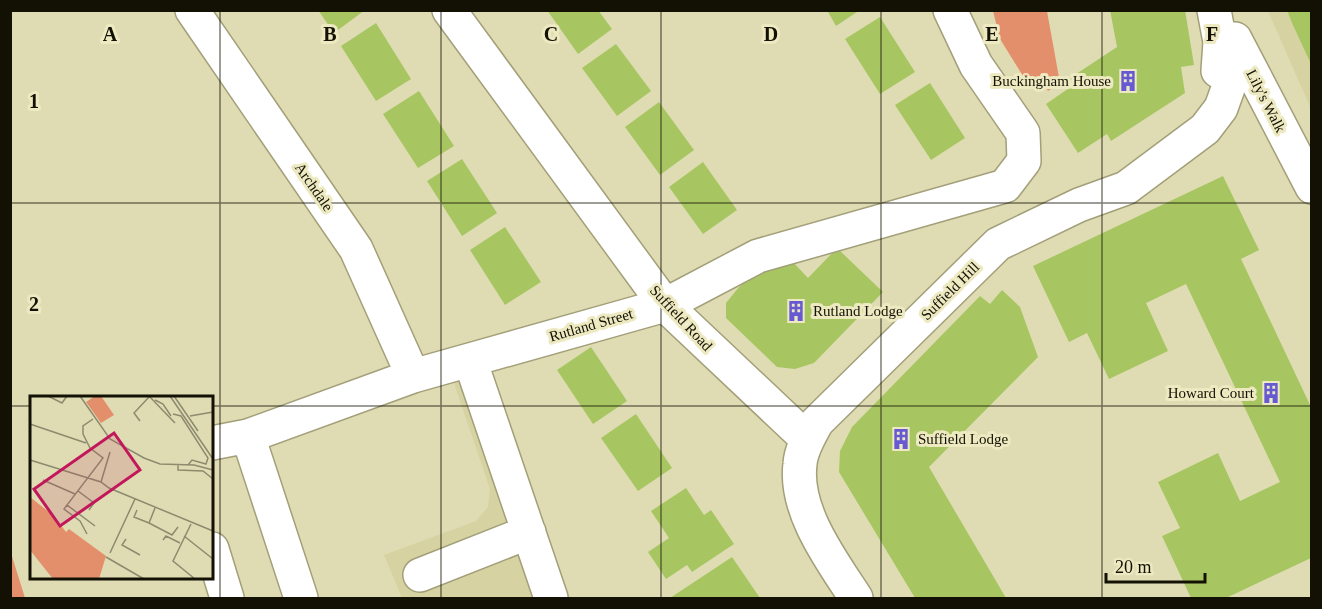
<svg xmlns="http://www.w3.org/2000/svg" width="1322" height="609" viewBox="0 0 1322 609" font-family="Georgia,serif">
  <rect width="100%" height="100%" fill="#dfdcb4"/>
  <!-- built -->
  <path fill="#d6d2a2" d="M1268,11H1311V109Z
    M485,373L560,598H402L384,555L476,521L488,507L490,489L454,383Z"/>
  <!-- green -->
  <path fill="#e48f6c" d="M993,11H1047L1060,83L1048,91L1043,82L1031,89L1000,39Z
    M10,553H11L25,598H11Z"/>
  <!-- building -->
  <path fill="#a7c661" d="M318,10H365L334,33Z
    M547,10H598L612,29L578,54Z
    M827,10H860L836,26Z
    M1110,10H1185L1194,65L1181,67L1185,93L1111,141L1107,134L1078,153L1046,104L1075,84L1070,78L1117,47Z
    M1287,10H1311V64L1292,23Z
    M880,17L915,72L880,94L845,39Z
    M376,23L411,79L376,101L341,46Z
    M616,44L651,91L617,116L582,68Z
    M930,83L965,138L931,160L895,105Z
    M419,91L454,146L418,168L383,114Z
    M659,102L694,150L660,175L625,127Z
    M462,159L497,213L462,236L427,181Z
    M703,162L737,210L703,234L669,187Z
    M1223,176L1259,250L1241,259L1311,407V558L1226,598H1191L1162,536L1180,528L1158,482L1218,453L1240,501L1280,482L1186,284L1146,303L1168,351L1109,379L1087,333L1069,342L1033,266Z
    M505,227L541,282L505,305L470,250Z
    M837,248L883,292L814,363L795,369L777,367L726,318V303L739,287L759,271L792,261L808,278Z
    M1002,290L1020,307L1038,357L929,467L1006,598H915L839,472L840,451L852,427L980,296L990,304Z
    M591,347L627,401L593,424L557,370Z
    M636,414L672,468L638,491L601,438Z
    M686,488L704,515L711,510L734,544L692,572L687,565L666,579L648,552L669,538L651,511Z
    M732,557L760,598H670Z"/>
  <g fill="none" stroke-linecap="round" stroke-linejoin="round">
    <defs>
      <path id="minor" d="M192,10L356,249L413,376
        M449,10L665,305L807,439
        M1214,10L1220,42L1218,71
        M1235,39L1312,187
        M470,360L551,598
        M212,443L248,436
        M212,549L227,598
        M420,575L529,532
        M301,598L248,436L413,376L665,305L758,256L1005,186L1024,161L1023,133L976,65L950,10
        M856,598C832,561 794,511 800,464C801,449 810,435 817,422L998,244L1079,205L1126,188L1205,129L1221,108L1231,80L1236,41"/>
    </defs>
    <!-- minor casing -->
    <use href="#minor" stroke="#a29f79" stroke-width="36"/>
    <!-- minor -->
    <use href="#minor" stroke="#fff" stroke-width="33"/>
  </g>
  <!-- grid -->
  <path fill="none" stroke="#131104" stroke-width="1.5" stroke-opacity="0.55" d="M220,10V598M441,10V598M661,10V598M881,10V598M1102,10V598M10,203H1312M10,406H32M212,406H1312"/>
  <!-- icons -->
  <defs>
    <symbol id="building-bare" viewBox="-9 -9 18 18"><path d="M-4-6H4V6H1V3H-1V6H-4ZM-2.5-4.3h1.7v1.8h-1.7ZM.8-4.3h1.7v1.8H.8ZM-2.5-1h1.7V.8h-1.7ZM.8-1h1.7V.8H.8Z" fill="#6659d2" stroke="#ede9c1" stroke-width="2.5" paint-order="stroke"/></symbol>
  </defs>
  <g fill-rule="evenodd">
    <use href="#building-bare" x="1113" y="66" width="30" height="30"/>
    <use href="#building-bare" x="781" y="296" width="30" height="30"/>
    <use href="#building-bare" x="1256" y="378" width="30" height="30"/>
    <use href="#building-bare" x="886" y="424" width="30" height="30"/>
  </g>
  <g text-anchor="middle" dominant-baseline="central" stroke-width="6" stroke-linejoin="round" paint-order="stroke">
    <!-- poi labels -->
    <g font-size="15" fill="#131104" stroke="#ede9c1" text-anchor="end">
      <text x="1111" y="81">Buckingham House</text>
      <text x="813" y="311" text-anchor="start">Rutland Lodge</text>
      <text x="1254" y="393">Howard Court</text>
      <text x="918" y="439" text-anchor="start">Suffield Lodge</text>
    </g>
    <!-- street labels -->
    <g font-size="15" fill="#131104" stroke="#ede9c1">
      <text transform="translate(1266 101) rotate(63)">Lily's Walk</text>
      <text transform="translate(314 187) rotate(55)">Archdale</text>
      <text transform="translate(950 291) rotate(-45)">Suffield Hill</text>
      <text transform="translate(681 318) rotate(47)">Suffield Road</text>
      <text transform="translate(591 325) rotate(-16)">Rutland Street</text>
    </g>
  </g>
  <!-- overview -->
  <g transform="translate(30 396)">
    <rect width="183" height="183" fill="#dfdcb4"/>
    <path d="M65,0H71L84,19L71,27L56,6ZM0,101L24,120L36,136L39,133L76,160L69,183H23L0,154Z" fill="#e48f6c"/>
    <path fill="none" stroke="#8d8b6e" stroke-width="1.5" d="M18,0L32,7L37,0M50,0L80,43L114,62L130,68L164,69L183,74M119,0L145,27M140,0L183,63M144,0L168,35M125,4L133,8L141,20M143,18L151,20L178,62L176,68L162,64L158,69M160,20L183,16M63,23L53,30V38L60,52L73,62L37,109L65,130M110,25L104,17L119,1M0,28L56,47M0,64L71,86L79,92L183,135M148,69V74L173,75L183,83M13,84L45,98M71,86L80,56M48,95L64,107L59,114M37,109L34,113L50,125L57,138M107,114L104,121L119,127L125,112M119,127L142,139L148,131M161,128L143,165L165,183M154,140L183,163M96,143L92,149L110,159M133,144L136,140L150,147M80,157L105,103M76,161L114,183"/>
    <path fill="#c2185b" fill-opacity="0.15" stroke="#c2185b" stroke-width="3" d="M84,37L110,74L30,130L4,93Z"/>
    <rect width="183" height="183" fill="none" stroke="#131104" stroke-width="3"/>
  </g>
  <g font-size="20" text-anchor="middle" font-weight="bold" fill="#131104" stroke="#ede9c1" stroke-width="6" stroke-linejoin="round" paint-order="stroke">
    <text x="110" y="41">A</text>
    <text x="330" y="41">B</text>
    <text x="551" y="41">C</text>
    <text x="771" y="41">D</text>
    <text x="992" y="41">E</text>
    <text x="1212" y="41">F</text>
    <text x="34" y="108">1</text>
    <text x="34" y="311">2</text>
  </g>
  <!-- border -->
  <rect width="1322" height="609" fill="none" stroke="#131104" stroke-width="24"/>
  <!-- scale -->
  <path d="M1106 573v9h99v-9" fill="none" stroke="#131104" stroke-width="3"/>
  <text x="1115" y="573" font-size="18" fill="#131104" stroke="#ede9c1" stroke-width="4.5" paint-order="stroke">20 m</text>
</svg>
